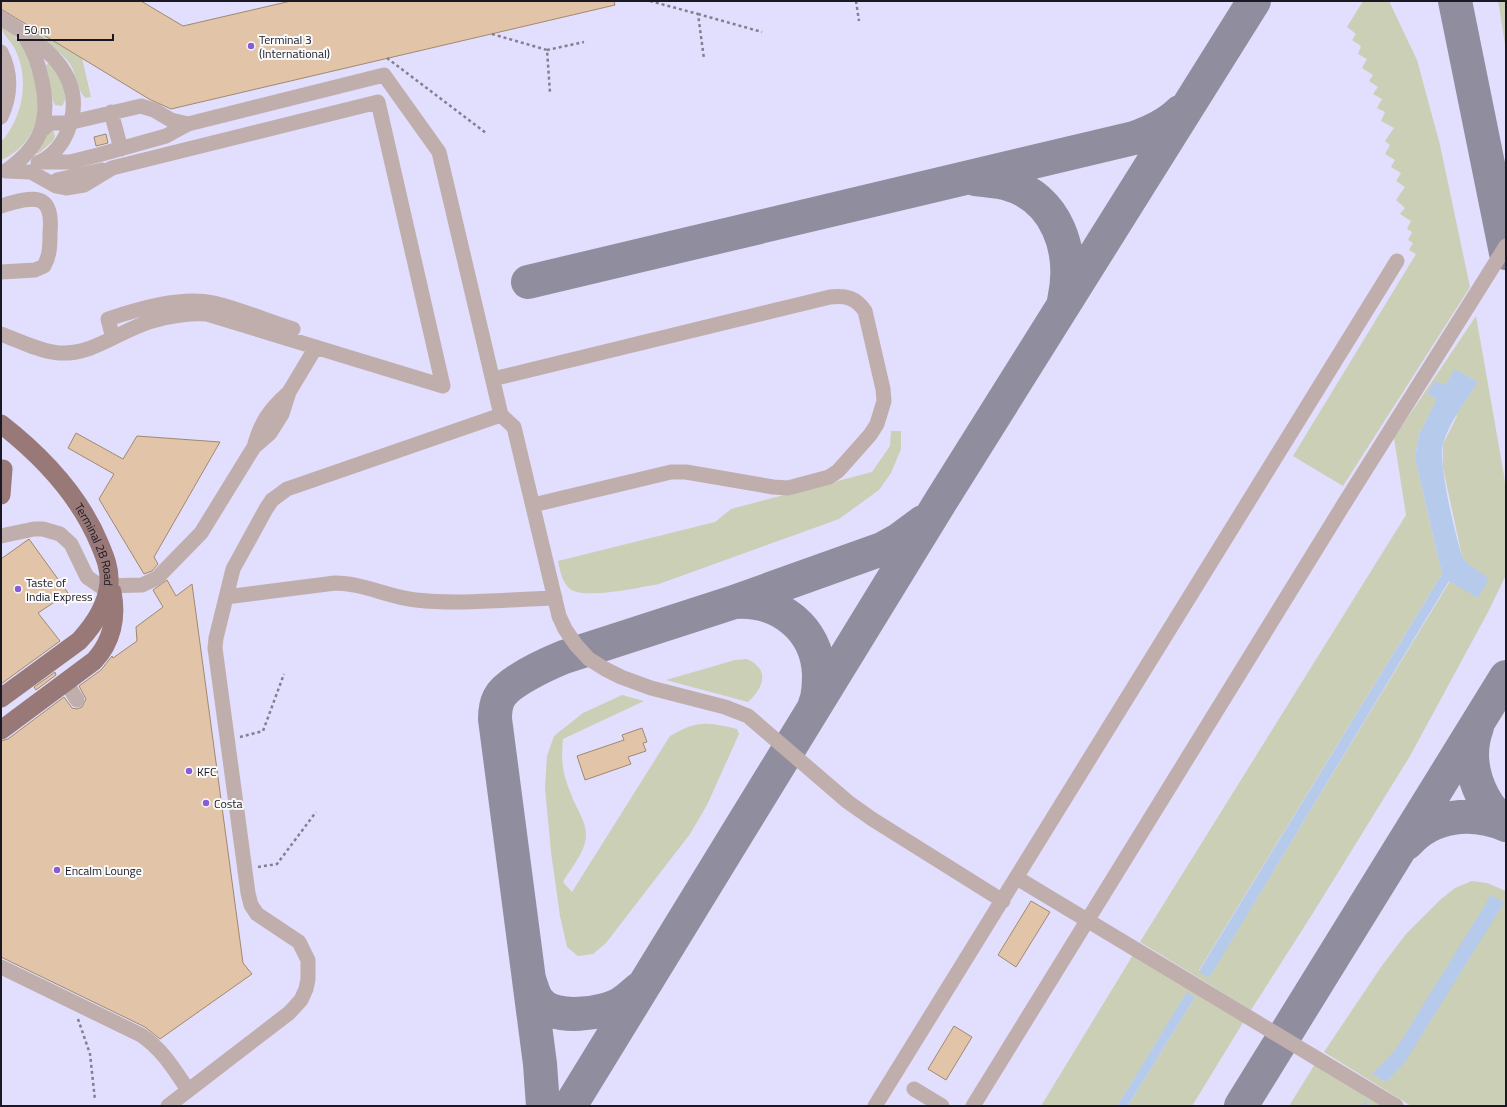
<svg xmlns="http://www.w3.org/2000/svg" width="1507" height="1107" viewBox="0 0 1507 1107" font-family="'Titillium Web',sans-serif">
  <rect width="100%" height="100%" fill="#edeafe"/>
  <!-- built -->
  <path fill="#e2defe" d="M1,1H1506V1106H1Z"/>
  <!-- green -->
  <path fill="#cbcfb5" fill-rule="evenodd" d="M1363,1H1389L1417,60L1440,145L1470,287L1343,486L1293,456L1416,254L1409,250L1413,243L1408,240L1412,232L1407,229L1411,221L1400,214L1405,208L1396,200L1405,187L1396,181L1401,173L1391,167L1395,160L1385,154L1390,145L1385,141L1394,128L1381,121L1385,112L1377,108L1382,99L1373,94L1378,87L1369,81L1373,75L1362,68L1367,59L1358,54L1361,46L1352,40L1356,34L1347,27Z
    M1498,1H1506V51L1499,6Z
    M1,23C21,39 27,54 34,77C36,85 40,94 40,101C39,127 25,150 1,160V142C23,117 30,80 15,49C10,39 1,35 1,23Z
    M31,27L82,58L91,97L85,98C76,88 77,75 70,64C61,51 42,40 31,27Z
    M48,63C57,74 72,92 62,106L55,105L53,101L46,66Z
    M53,130L55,136L53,141L38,154L35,152L43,134Z
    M1476,316L1504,475L1506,494V575L1488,612L1410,756L1313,913L1251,1010L1140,942L1406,515L1394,438ZM1446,385L1457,416L1443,444V468L1462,556L1466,562L1488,579L1450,581L1209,977L1199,970L1442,574L1415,458L1419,434L1438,398L1427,394Z
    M891,431H901V449L891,473L879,490L839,519L659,584C642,587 583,600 570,589C562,582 560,571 558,561L715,522L731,509L872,472L890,446Z
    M747,659C771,670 763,688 748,702L666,680L735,660Z
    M622,695L644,701L563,739C561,762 562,772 571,794C575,807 586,820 586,835C586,851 571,868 563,882L572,892L670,736C698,720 706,722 737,729L739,734L707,805L690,834L606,943L593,954L578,956L567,947L560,916L551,852L545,788L547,756L554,736L564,728L583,713Z
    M1472,881L1487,883L1506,891V1106H1411L1324,1052L1381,967L1406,934L1440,900L1455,888Z
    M1133,955L1244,1021L1192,1106H1128L1195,997L1187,993L1117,1106H1041Z
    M1315,1064L1383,1106H1289Z"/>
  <!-- water -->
  <path fill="#b6cbeb" d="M1454,369L1478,382C1466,401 1449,422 1443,444C1438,464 1455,534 1462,556L1466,562L1489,579L1478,598L1449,581L1209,978L1199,971L1442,574L1415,458L1419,434L1437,399L1427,394L1435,381L1446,385Z
    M1491,895L1504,903L1405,1062L1386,1082L1372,1074L1396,1049Z
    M1187,992L1195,997L1128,1106H1117Z"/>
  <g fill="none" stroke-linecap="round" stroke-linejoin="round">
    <!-- stream -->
    <path stroke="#b6cbeb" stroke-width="4" d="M1364,1106L1366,1103"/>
    <!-- taxiway -->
    <path stroke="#908e9e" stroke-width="34" d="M1455,1L1506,253
      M975,179C985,180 995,181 1005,183C1058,197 1075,252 1064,301
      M528,282L1134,138C1151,132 1167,125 1180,112
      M735,602C779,599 817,628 819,674C819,684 819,695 815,704
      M1477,727C1464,762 1478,801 1506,825
      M1407,843C1432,814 1472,811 1506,825
      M529,979C532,987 534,998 541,1004C556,1020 602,1014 620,1004C627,1000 633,994 639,989
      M543,1106L540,1064L495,719C495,712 496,704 499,698C507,682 547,664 564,657L731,603L882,549L900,539L923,522
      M570,1106L939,504L1254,1
      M1241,1106L1506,677"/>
  </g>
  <!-- building -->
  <path fill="#e2c5a9" stroke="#a08870" d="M1,1H141L183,26L291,1H614L615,5L171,109L149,99L1,9Z
    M106,134L108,143L96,146L94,137Z
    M76,433L123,459L137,436L220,442L154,557L158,564L152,571L144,574L99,499L114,474L68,448Z
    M29,539L68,593L38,613L60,641L1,684V559Z
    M167,580L176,596L192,584L243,963L252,974L160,1039L145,1027L1,957V741L8,739L64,697L72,708L77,709L82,707L86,699L79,686L101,670L112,656L113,658L137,641L136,627L163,607L153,590Z
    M55,672L56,675L36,690L34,687Z
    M642,728L647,742L643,743L646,751L628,757L631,764L585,780L577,756L624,740L622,735Z
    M1031,901L1050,912L1016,967L998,955Z
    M954,1026L972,1037L946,1080L928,1069Z"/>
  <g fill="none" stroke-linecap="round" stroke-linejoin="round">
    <!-- path -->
    <path stroke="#82808f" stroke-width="2.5" stroke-dasharray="3 3" stroke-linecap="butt" d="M650,1L698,14L704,59
      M856,1L859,21
      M698,14L762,32
      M492,34L547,50L550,93
      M547,50L584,42
      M387,58L486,133
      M240,737L263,731L284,674
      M258,867L277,864L316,812
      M78,1019L90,1054L95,1100"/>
    <!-- minor -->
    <path stroke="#c0aead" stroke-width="15" d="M1,18C41,43 90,75 68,130C63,144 52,157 38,163
      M1,52C12,74 11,95 1,117
      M111,112L121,149
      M41,131L50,123H68L141,106L154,110L171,120L188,124
      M39,162H70L98,155L166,136L188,124L384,75L439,152L501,415L514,427L559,616L565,629L576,645L589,659L605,669L621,677L651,688L725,707L748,716L848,802L872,819L1003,901
      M6,171C40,147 51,122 42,81C39,66 34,51 26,39
      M57,180L102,170
      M1,206C32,197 54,190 50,233C50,244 50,256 44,266L35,270L1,272
      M1,334C20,341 39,351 59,353C94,355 120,330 152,321C168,316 190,313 207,314L443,386L378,102L112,168L84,185L66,188L56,186L31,172L6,171
      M113,338L108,319C138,309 181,296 214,303C240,309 267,321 293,329
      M493,379L830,297C846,295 856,298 865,311L883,389L884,401L877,424L870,435L838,471L829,477L788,488L773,487L686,472H671L533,505
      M254,447C261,422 269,410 288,393
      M1,536L34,529H43L60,534L71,544L87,577L100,586L142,585L157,578L201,533L254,447L270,433L282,414L289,392L316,347
      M226,597L335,583C363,583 388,597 416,600C461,605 509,599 555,598
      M66,682L77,700
      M1017,878L1396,1106
      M1,967L141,1035C162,1049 174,1069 188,1090
      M914,1089L942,1106
      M168,1106L289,1013L301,1000L306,989L308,979V960L299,942L257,914L251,905L248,893L215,648L216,638L233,569L266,509L272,500L287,489L501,415
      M875,1106L1397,261
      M973,1106L1344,504L1506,246"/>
    <!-- major -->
    <g stroke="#987977" stroke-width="19">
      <path id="s1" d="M1,424C42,456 80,496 100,545C105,557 110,569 109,583C107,606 94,625 79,641L1,698"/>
      <path d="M1,495L3,469"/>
      <path d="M1,730L94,661C112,642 117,617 112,592"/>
    </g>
  </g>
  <!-- markers -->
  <g fill="#855dd7" stroke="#fafafa" stroke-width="1.5">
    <circle cx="251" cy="46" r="4"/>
    <circle cx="18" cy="589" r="4"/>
    <circle cx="189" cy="771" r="4"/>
    <circle cx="206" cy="803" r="4"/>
    <circle cx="57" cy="870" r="4"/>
  </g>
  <g text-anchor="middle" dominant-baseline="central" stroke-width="4" stroke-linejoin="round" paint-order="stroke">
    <!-- poi labels -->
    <g font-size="12" fill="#1a1823" stroke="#fafafa" text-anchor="start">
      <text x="259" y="39">Terminal 3<tspan x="259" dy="14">(International)</tspan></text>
      <text x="26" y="582">Taste of<tspan x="26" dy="14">India Express</tspan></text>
      <text x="197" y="771">KFC</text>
      <text x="214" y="803">Costa</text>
      <text x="65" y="870">Encalm Lounge</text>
    </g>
    <!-- street labels -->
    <g font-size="12" fill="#1a1823" stroke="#fafafa">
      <text stroke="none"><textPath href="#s1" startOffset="156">Terminal 2B Road</textPath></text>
    </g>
  </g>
  <!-- border -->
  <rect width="1507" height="1107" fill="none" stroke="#1a1823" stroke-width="4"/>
  <!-- scale -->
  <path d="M18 34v6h95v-6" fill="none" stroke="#1a1823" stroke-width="2"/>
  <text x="24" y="34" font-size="12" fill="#1a1823" stroke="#fafafa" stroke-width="3" paint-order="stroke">50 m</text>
</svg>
